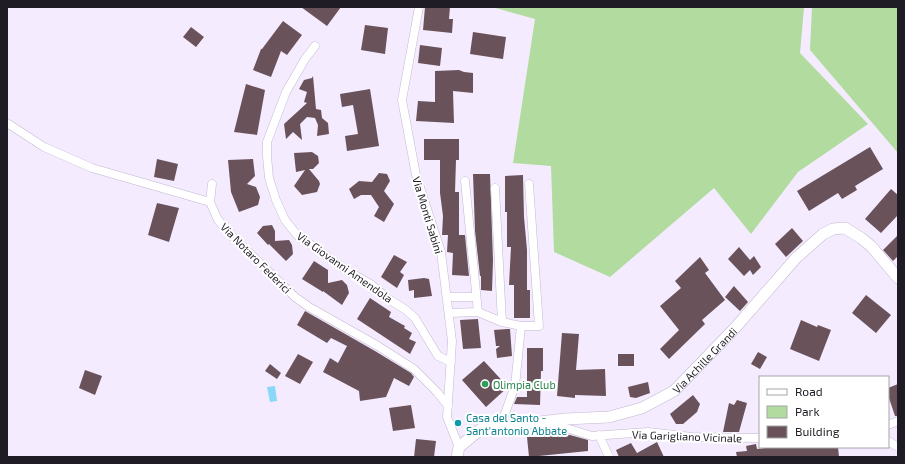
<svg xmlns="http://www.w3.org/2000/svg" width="905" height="464" viewBox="0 0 905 464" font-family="'Exo 2',sans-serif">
  <rect width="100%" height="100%" fill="#f4ebff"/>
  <!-- green -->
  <path fill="#b1db9f" d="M492,7H804L800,53L868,124L798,172L751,234L714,188L610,277L554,252L551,166L513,163L535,19Z
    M812,7H898V153L810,50Z"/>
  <!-- water -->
  <path fill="#8ad8f7" d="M275,386L277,401L270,402L267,387Z"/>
  <!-- building -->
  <path fill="#6a525b" d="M301,7H341L327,26Z
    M425,7H450L449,19H453L452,33L423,30Z
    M283,21L302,35L287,55L281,51L271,77L253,70L261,49H262Z
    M365,25L388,28L385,54L361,50Z
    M191,27L204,37L196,47L183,37Z
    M473,32L506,37L503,59L470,54Z
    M420,45L442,48L440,66L418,63Z
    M459,70L464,72L473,73V93L453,91L454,123L416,121L418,101L435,102V71Z
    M313,76L316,109L321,110L322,118L328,123L329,134L317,136L318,125L315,118L307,117L300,124L302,140L293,132L286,139L284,124L307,103L304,102L307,92L299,89L304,80L312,78Z
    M246,84L265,90L257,135L234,132Z
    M370,89L379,146L347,151L345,136L358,134L353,105L342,107L340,94Z
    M424,139H459V160H456L455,192H459V235H465L469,276L452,275L453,253L447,252L448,235H442L443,216L440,193V160H424Z
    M870,147L883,169L855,186L857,190L842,199L838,193L809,211L797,191Z
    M312,152L318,156L319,163L313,169H309L319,181L320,184L317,192L302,195L294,186L305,170L296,172L294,153Z
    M157,159L178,164L174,181L154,177Z
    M253,159L255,176L247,184L256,187L260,197L258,205L239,212L231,192L228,160Z
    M379,173L387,174L390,181L384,191L394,204L384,222L374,216L379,207L371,195H361L354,199L349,189L359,181L372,182Z
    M473,174H490L493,260L492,291L481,290V276H480L475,231Z
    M523,175L524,217L527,250V290H530V318H514V285H509L511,247H507V212H505V176Z
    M891,189L898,195V215L881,233L865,219Z
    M157,203L179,208L169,242L148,235Z
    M272,225L275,231V241L289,240L292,245L293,254L286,261L269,244L268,245L257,233L263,226Z
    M792,228L803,241L786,257L775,244Z
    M898,235V256L893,261L883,250Z
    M739,247L750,260L754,256L761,267L753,275L750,270L744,276L728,259Z
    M394,255L407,262L400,272L404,275L397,288L381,277Z
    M700,257L709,270L705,273L725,300L702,320L705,324L669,359L660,349L679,330L660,306L681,288L675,281Z
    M314,261L328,270V283L342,280L347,285L349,293L342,305L323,291V292L302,279Z
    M424,278L429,279L432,296L414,298V290L409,291L408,280Z
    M734,286L748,302L740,311L725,297Z
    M866,295L891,315L876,333L852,313Z
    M370,298L391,312L389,317L405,326L404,328L412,333L409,339L416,342L410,354L357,319Z
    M305,311L375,351L411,373L414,377L409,386L394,378L386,397L360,401L359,391L323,372L330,358L338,363L347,346L331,338L327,343L297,325Z
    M478,319L481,348L463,349L460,320Z
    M801,320L817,327L818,325L831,330L819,361L790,349Z
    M507,329H510L512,356L497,358L496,349L500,346H496L494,330Z
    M562,333L579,334L576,370L605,369L606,396L575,395V398L557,396Z
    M527,348H543V371H541L540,405L514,404L517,397H527Z
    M758,352L767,357L760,369L751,364Z
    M298,354L313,362L300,384L285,376Z
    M618,354H634V366H618Z
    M484,361L508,387L486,407L462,380Z
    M270,364L281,373L277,379L265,371Z
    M85,370L102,376L95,395L79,388Z
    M648,382L650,393L636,398L630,397L628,387Z
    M898,384V416H895L888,395V388Z
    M693,395L700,404L697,412L683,424H676L670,414Z
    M737,400L747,403L739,432H723L729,403L734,405Z
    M411,405L415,428L393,431L389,408Z
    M546,431L570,435L588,440V451L529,457L527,437H544Z
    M416,439L436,441L434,457H414Z
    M657,442L664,457H619L616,450L631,443L637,453Z
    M756,444L757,449L773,447L817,448V447H838L839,457H737L736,452L747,451L746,446Z"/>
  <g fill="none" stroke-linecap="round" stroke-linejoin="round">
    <defs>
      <path id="street" d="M419,7L402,100L416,175L441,252L452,341L447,417L459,447
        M315,46L305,59L286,92L267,142V156L269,178L276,200L285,220L297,235L346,270L372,285L387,298L406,310L415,318L438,356L451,362
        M7,123L44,147L92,168L210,202L218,220L233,237L295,297L309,307L378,346L414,369L437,392L448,406
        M465,181L478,312L502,322
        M495,188L502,322L521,326H539L529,184
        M210,202L212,184
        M447,297H476
        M449,313L478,312
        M547,422L592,436L648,432L692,437L760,438
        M888,425L898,421
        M500,427L515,386L521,326
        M599,435L609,457
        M888,441L898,447"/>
      <g id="secondary">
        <path id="s1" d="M457,457L459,447L481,429L565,419L609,417L642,408L674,391L735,328L796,258L823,234L833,229L845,228L861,238L871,246L898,278"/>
      </g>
    </defs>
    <!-- street casing -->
    <use href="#street" stroke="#c3b8d0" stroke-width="9"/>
    <!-- secondary casing -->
    <use href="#secondary" stroke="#c3b8d0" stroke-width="12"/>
    <!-- street -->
    <use href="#street" stroke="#fff" stroke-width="8"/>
    <!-- secondary -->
    <use href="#secondary" stroke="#fff" stroke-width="11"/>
  </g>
  <!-- markers -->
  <circle fill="#2e9e5b" stroke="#fff" stroke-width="1.5" cx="485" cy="384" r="4"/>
  <circle fill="#0f9aa8" stroke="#fff" stroke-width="1.5" cx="458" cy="423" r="4"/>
  <g text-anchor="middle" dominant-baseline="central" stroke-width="4" stroke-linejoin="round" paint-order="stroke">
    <!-- street labels -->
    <g font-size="11" fill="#201c25" stroke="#fff">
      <text transform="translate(428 215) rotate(73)">Via Monti Sabini</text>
      <text transform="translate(256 258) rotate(45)">Via Notaro Federici</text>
      <text transform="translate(345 267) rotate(35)">Via Giovanni Amendola</text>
      <text stroke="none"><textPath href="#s1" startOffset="281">Via Achille Grandi</textPath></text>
      <text transform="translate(687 436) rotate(2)">Via Garigliano Vicinale</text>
    </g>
    <!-- leisure labels -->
    <g font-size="11" fill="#27864d" stroke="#fff" text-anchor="start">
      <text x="493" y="384">Olimpia Club</text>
    </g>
    <!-- culture labels -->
    <g font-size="11" fill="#0d838f" stroke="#fff" text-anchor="start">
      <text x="466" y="417">Casa del Santo -<tspan x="466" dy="13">Sant'antonio Abbate</tspan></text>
    </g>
  </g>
  <!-- border -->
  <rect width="905" height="464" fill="none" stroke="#201c25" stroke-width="16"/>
  <!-- legend -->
  <rect x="759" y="376" width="130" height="72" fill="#ffffff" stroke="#a6a4a8"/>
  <rect x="767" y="389" width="20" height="6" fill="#ffffff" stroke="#a6a4a8"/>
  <text x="795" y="396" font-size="12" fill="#201c25">Road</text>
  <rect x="767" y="406" width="20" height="12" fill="#b1db9f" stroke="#a6a4a8"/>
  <text x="795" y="416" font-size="12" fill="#201c25">Park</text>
  <rect x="767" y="426" width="20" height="12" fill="#6a525b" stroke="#a6a4a8"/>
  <text x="795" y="436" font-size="12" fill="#201c25">Building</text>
</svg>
